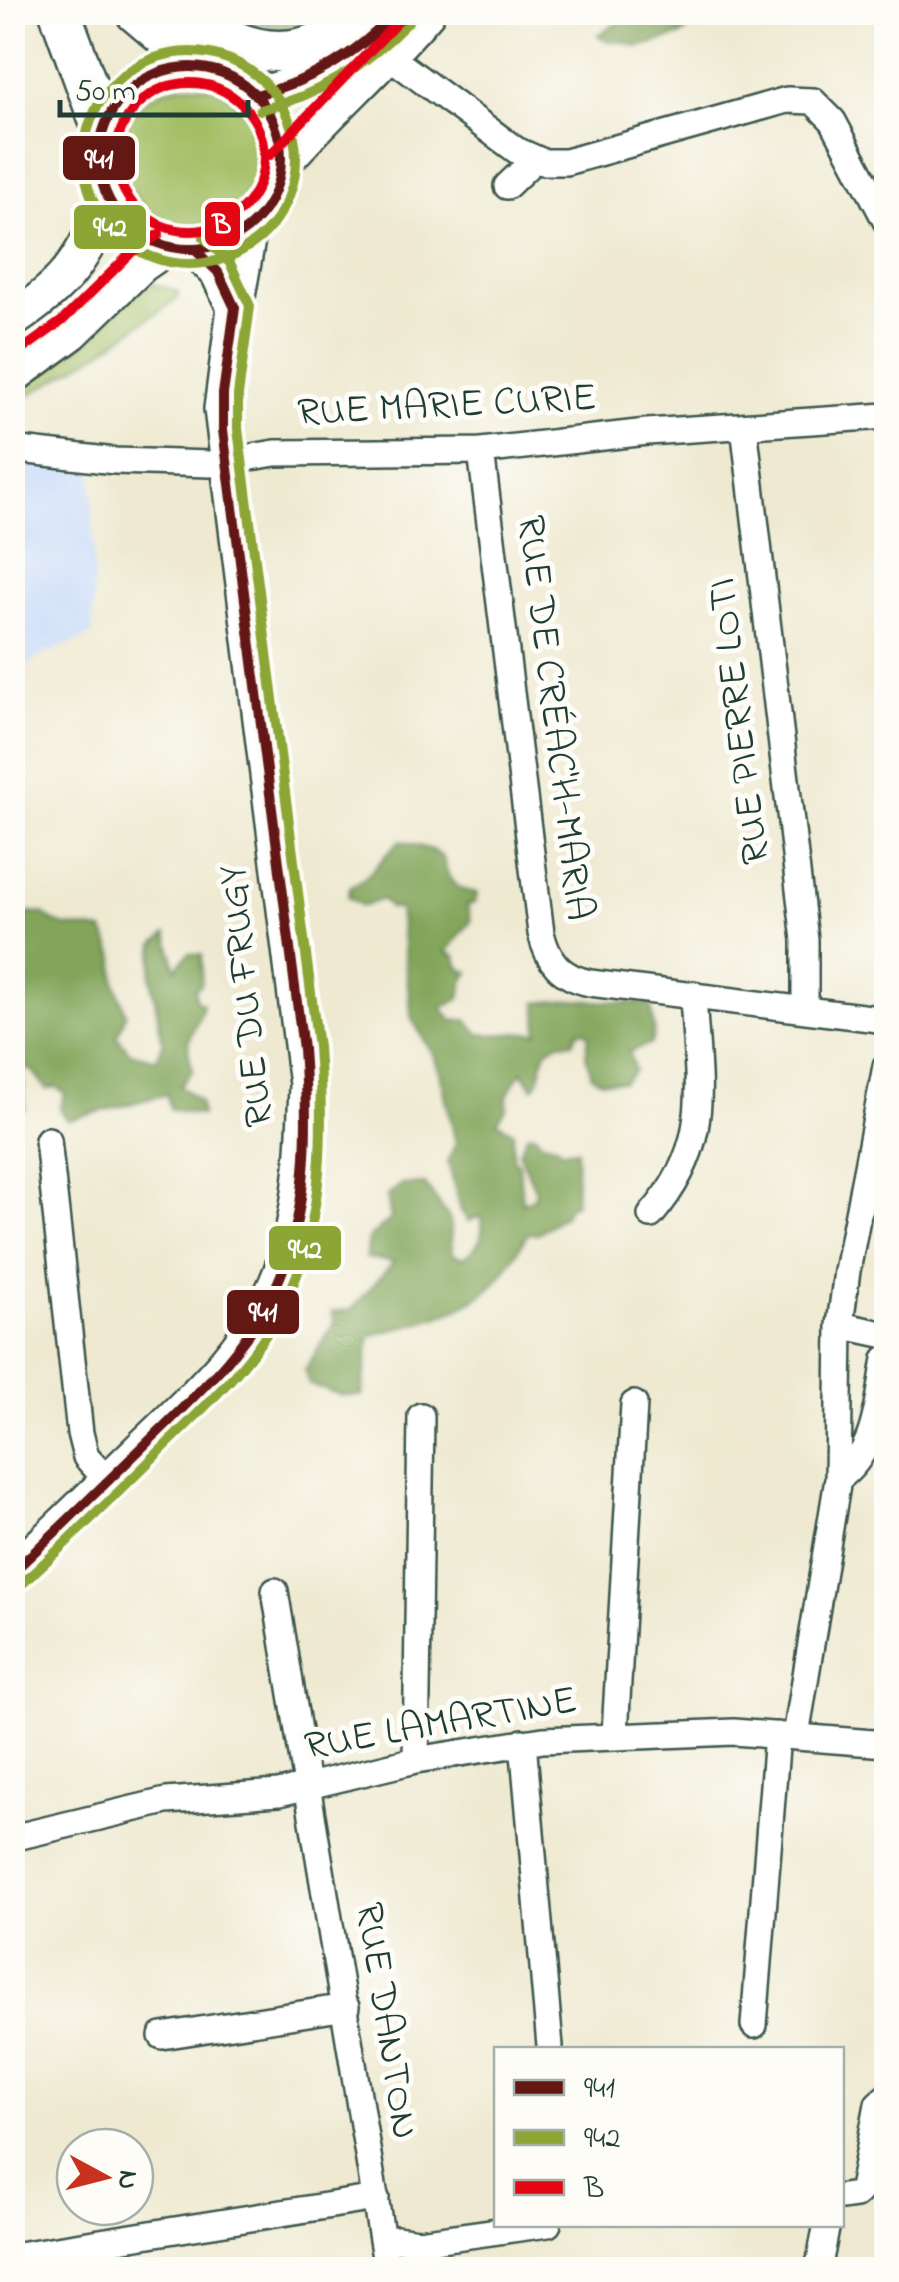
<svg xmlns="http://www.w3.org/2000/svg" width="899" height="2282" viewBox="0 0 899 2282" font-family="'Indie Flower',sans-serif">
  <rect width="100%" height="100%" fill="#fdfcf7"/>
  <filter id="ink" filterUnits="userSpaceOnUse"><feTurbulence type="fractalNoise" baseFrequency=".01" numOctaves="2"/><feDisplacementMap in="SourceGraphic" scale="20" xChannelSelector="R" yChannelSelector="G"/><feConvolveMatrix kernelMatrix="1 2 1 2 8 2 1 2 1" color-interpolation-filters="sRGB"/></filter>
  <filter id="wash" filterUnits="userSpaceOnUse"><feTurbulence type="fractalNoise" baseFrequency=".0048" numOctaves="4" result="noise"/><feDisplacementMap in="SourceGraphic" scale="40" xChannelSelector="R" yChannelSelector="G"/><feGaussianBlur stdDeviation="2.25" result="paint"/><feColorMatrix in="noise" values="0 0 0 0 0 0 0 0 0 0 0 0 0 0 0 0 0 1.4 0 .05"/><feComposite in="paint" operator="in"/></filter>
  <g filter="url(#wash)">
    <rect width="100%" height="100%" fill="#eee9d0"/>
    <!-- built -->
    <path fill="#cadcf9" d="M13,460L92,467L94,573L92,635L44,654L13,674Z"/>
    <!-- green -->
    <path fill="#a3be64" stroke="#617e4c" stroke-width="2.5" d="M121 155a70 70 0 1 1 140 0a70 70 0 1 1-140 0Z
      M147,282L178,292V298L93,357L14,404L13,396L80,347Z"/>
    <!-- forest -->
    <path fill="#82a55a" stroke="#507147" stroke-width="2.5" d="M217,13H341C293,33 265,33 217,13Z
      M632,13V12L723,13L716,20H699L682,35L639,47L625,42L606,41L598,35Z
      M400,841L432,850L443,858C448,881 453,889 477,893L475,903L467,905L471,921L446,952L455,956L460,969L469,972L463,982L460,999L442,1008L452,1021L467,1020L479,1034C500,1037 518,1031 538,1033L537,1003L571,1000L641,1003L651,1004L654,1031L651,1043L629,1052L635,1071L623,1082L602,1081L592,1076L586,1055L589,1035L584,1030L577,1033L573,1042L558,1043L545,1052L539,1080L533,1088L522,1071L507,1095V1108L497,1122L513,1132V1158L519,1164L522,1203L534,1198L536,1191L519,1152L528,1134H535L542,1142L557,1145L560,1150H577L575,1203L567,1207L565,1215L537,1234L528,1233C520,1246 512,1261 503,1273C472,1316 416,1321 370,1336L362,1396L341,1395L309,1384L305,1370L335,1322L332,1312L351,1310L394,1262L366,1258L369,1238L391,1219L387,1196L401,1185L425,1184L450,1220L452,1254L464,1258C478,1246 487,1236 480,1216L468,1221L460,1209L448,1161L456,1143L440,1072L433,1054L412,1019L399,909L390,908L382,899L363,906L348,897L351,886C372,877 383,856 400,841Z
      M27,913L44,914C58,930 82,927 103,931L115,958V982L126,1014L117,1036L130,1053L156,1060L163,1044L151,976L155,944L167,934L176,969L189,953L202,955L201,985L195,989L196,1000L203,1004C196,1037 180,1030 193,1070L180,1086L200,1102L201,1115L170,1109L167,1094L68,1120L60,1109L65,1093L56,1087L46,1089L34,1072L22,1066L25,1109H13V932L23,933Z"/>
  </g>
  <g filter="url(#ink)">
    <g fill="none" stroke-linecap="round" stroke-linejoin="round">
      <defs>
        <path id="street" d="M389,56L516,150L543,162H566L787,100L813,101L833,121L886,221
          M507,186L534,160
          M744,426L805,940V1007
          M12,449L115,461L210,464L275,453L481,451L647,432L886,416
          M481,451L541,933C548,962 561,977 590,983L886,1020
          M48,1140L80,1433L86,1457L108,1481
          M651,1215C715,1141 697,1084 693,994
          M840,1325L886,1335
          M838,1479C877,1452 878,1401 886,1359
          M275,1591L387,2270
          M615,1734L634,1404
          M796,1736L838,1479L840,1325L847,1271L886,1066
          M523,1742L550,2046
          M416,1760L421,1416
          M12,1838L166,1801L279,1793L416,1760L543,1740L734,1732L886,1744
          M754,2025L777,1735
          M162,2036L346,2007
          M842,2197L856,2195L862,2189L878,2104L886,2097
          M383,2241L396,2239L419,2242L548,2224
          M12,2256L376,2198
          M818,2270L827,2224"/>
        <path id="secondary" d="M256,95C318,82 354,58 397,12
          M281,165C327,112 381,66 427,12
          M194,249L218,272L235,308
          M12,320C70,282 81,260 109,200
          M12,376L72,332L142,264L168,246
          M12,1573C55,1533 97,1492 139,1451C193,1399 254,1345 281,1273C303,1213 305,1148 307,1084L222,409L235,308L249,228"/>
        <path id="primary" d="M60,12L103,130
          M136,12L201,67
          M188,12C250,64 308,64 369,12
          M99 158a91 91 0 1 1 182 0a91 91 0 1 1-182 0Z"/>
      </defs>
      <!-- street casing -->
      <use href="#street" stroke="#3e574b" stroke-width="30"/>
      <!-- secondary casing -->
      <use href="#secondary" stroke="#3e574b" stroke-width="40"/>
      <!-- primary casing -->
      <use href="#primary" stroke="#3e574b" stroke-width="45"/>
      <!-- street -->
      <use href="#street" stroke="#fff" stroke-width="25"/>
      <!-- secondary -->
      <use href="#secondary" stroke="#fff" stroke-width="35"/>
      <!-- primary -->
      <use href="#primary" stroke="#fff" stroke-width="40"/>
      <defs>
        <path id="bus-1" d="M99 158a91 91 0 1 1 182 0a91 91 0 1 1-182 0Z
          M256,95C313,81 355,55 397,12
          M12,1573C61,1527 108,1481 155,1435C201,1390 248,1347 275,1289C309,1215 309,1129 303,1049L223,430V394L235,308L218,272L194,249"/>
        <path id="bus-2" d="M84 158a106 106 0 1 1 212 0a106 106 0 1 1-212 0Z
          M260,110C320,95 364,67 408,22
          M22,1584C70,1539 118,1493 165,1446C212,1400 261,1355 289,1294C324,1218 324,1129 318,1047L238,429V395L250,306L230,263L204,238"/>
        <path id="bus-3" d="M116 157a74 74 0 1 1 148 0a74 74 0 1 1-148 0Z
          M270,155L407,12
          M12,357L62,321L132,252L159,234"/>
      </defs>
      <!-- bus-1 casing -->
      <use href="#bus-1" stroke="#fdfcf7" stroke-width="18"/>
      <!-- bus-2 casing -->
      <use href="#bus-2" stroke="#fdfcf7" stroke-width="18"/>
      <!-- bus-3 casing -->
      <use href="#bus-3" stroke="#fdfcf7" stroke-width="18"/>
      <!-- bus-1 -->
      <use href="#bus-1" stroke="#641814" stroke-width="10"/>
      <!-- bus-2 -->
      <use href="#bus-2" stroke="#8ca635" stroke-width="10"/>
      <!-- bus-3 -->
      <use href="#bus-3" stroke="#e30613" stroke-width="10"/>
    </g>
  </g>
  <g text-anchor="middle" dominant-baseline="central" stroke-width="10" stroke-linejoin="round" paint-order="stroke">
    <!-- street labels -->
    <g font-size="40" fill="#1f3d34" stroke="#fdfcf7">
      <text transform="translate(447 407) rotate(-3)">RUE MARIE CURIE</text>
      <text transform="translate(553 718) rotate(83)">RUE DE CRÉAC'H-MARIA</text>
      <text transform="translate(741 721) rotate(-97)">RUE PIERRE LOTI</text>
      <text transform="translate(248 996) rotate(-96)">RUE DU FRUGY</text>
      <text transform="translate(441 1725) rotate(-10)">RUE LAMARTINE</text>
      <text transform="translate(385 2021) rotate(81)">RUE DANTON</text>
    </g>
  </g>
  <g stroke="#fdfcf7" stroke-width="4">
    <rect x="61" y="134" width="76" height="48" rx="10" fill="#641814"/>
    <rect x="203" y="200" width="39" height="48" rx="10" fill="#e30613"/>
    <rect x="72" y="203" width="76" height="48" rx="10" fill="#8ca635"/>
    <rect x="267" y="1224" width="76" height="48" rx="10" fill="#8ca635"/>
    <rect x="225" y="1288" width="76" height="48" rx="10" fill="#641814"/>
  </g>
  <g font-size="28" text-anchor="middle" font-weight="bold" fill="#fff">
    <text x="99" y="168">941</text>
    <text x="222" y="233">B</text>
    <text x="110" y="236">942</text>
    <text x="305" y="1258">942</text>
    <text x="263" y="1321">941</text>
  </g>
  <!-- margin -->
  <rect width="899" height="2282" fill="none" stroke="#fdfcf7" stroke-width="50"/>
  <!-- legend -->
  <rect x="494" y="2047" width="350" height="180" fill="#fdfcf7" stroke="#a4b0a9" stroke-width="2.5"/>
  <rect x="514" y="2080" width="50" height="15" fill="#641814" stroke="#a4b0a9" stroke-width="2.5"/>
  <text x="584" y="2097" font-size="30" fill="#1f3d34">941</text>
  <rect x="514" y="2130" width="50" height="15" fill="#8ca635" stroke="#a4b0a9" stroke-width="2.5"/>
  <text x="584" y="2147" font-size="30" fill="#1f3d34">942</text>
  <rect x="514" y="2180" width="50" height="15" fill="#e30613" stroke="#a4b0a9" stroke-width="2.5"/>
  <text x="584" y="2197" font-size="30" fill="#1f3d34">B</text>
  <!-- north arrow -->
  <g transform="translate(105 2177) rotate(97)"><circle r="48" fill="#fdfcf7" stroke="#a4b0a9" stroke-width="2.5"/>
  <path d="M0-8L18 38L0 25L-18 38Z" fill="#c8321e"/>
  <text y="-15" font-size="28" font-weight="bold" text-anchor="middle" fill="#1f3d34">N</text>
  </g>
  <!-- scale -->
  <path d="M60 100v15h188v-15" fill="none" stroke="#1f3d34" stroke-width="5"/>
  <text x="75" y="100" font-size="30" fill="#1f3d34" stroke="#fdfcf7" stroke-width="8" paint-order="stroke">50 m</text>
</svg>
